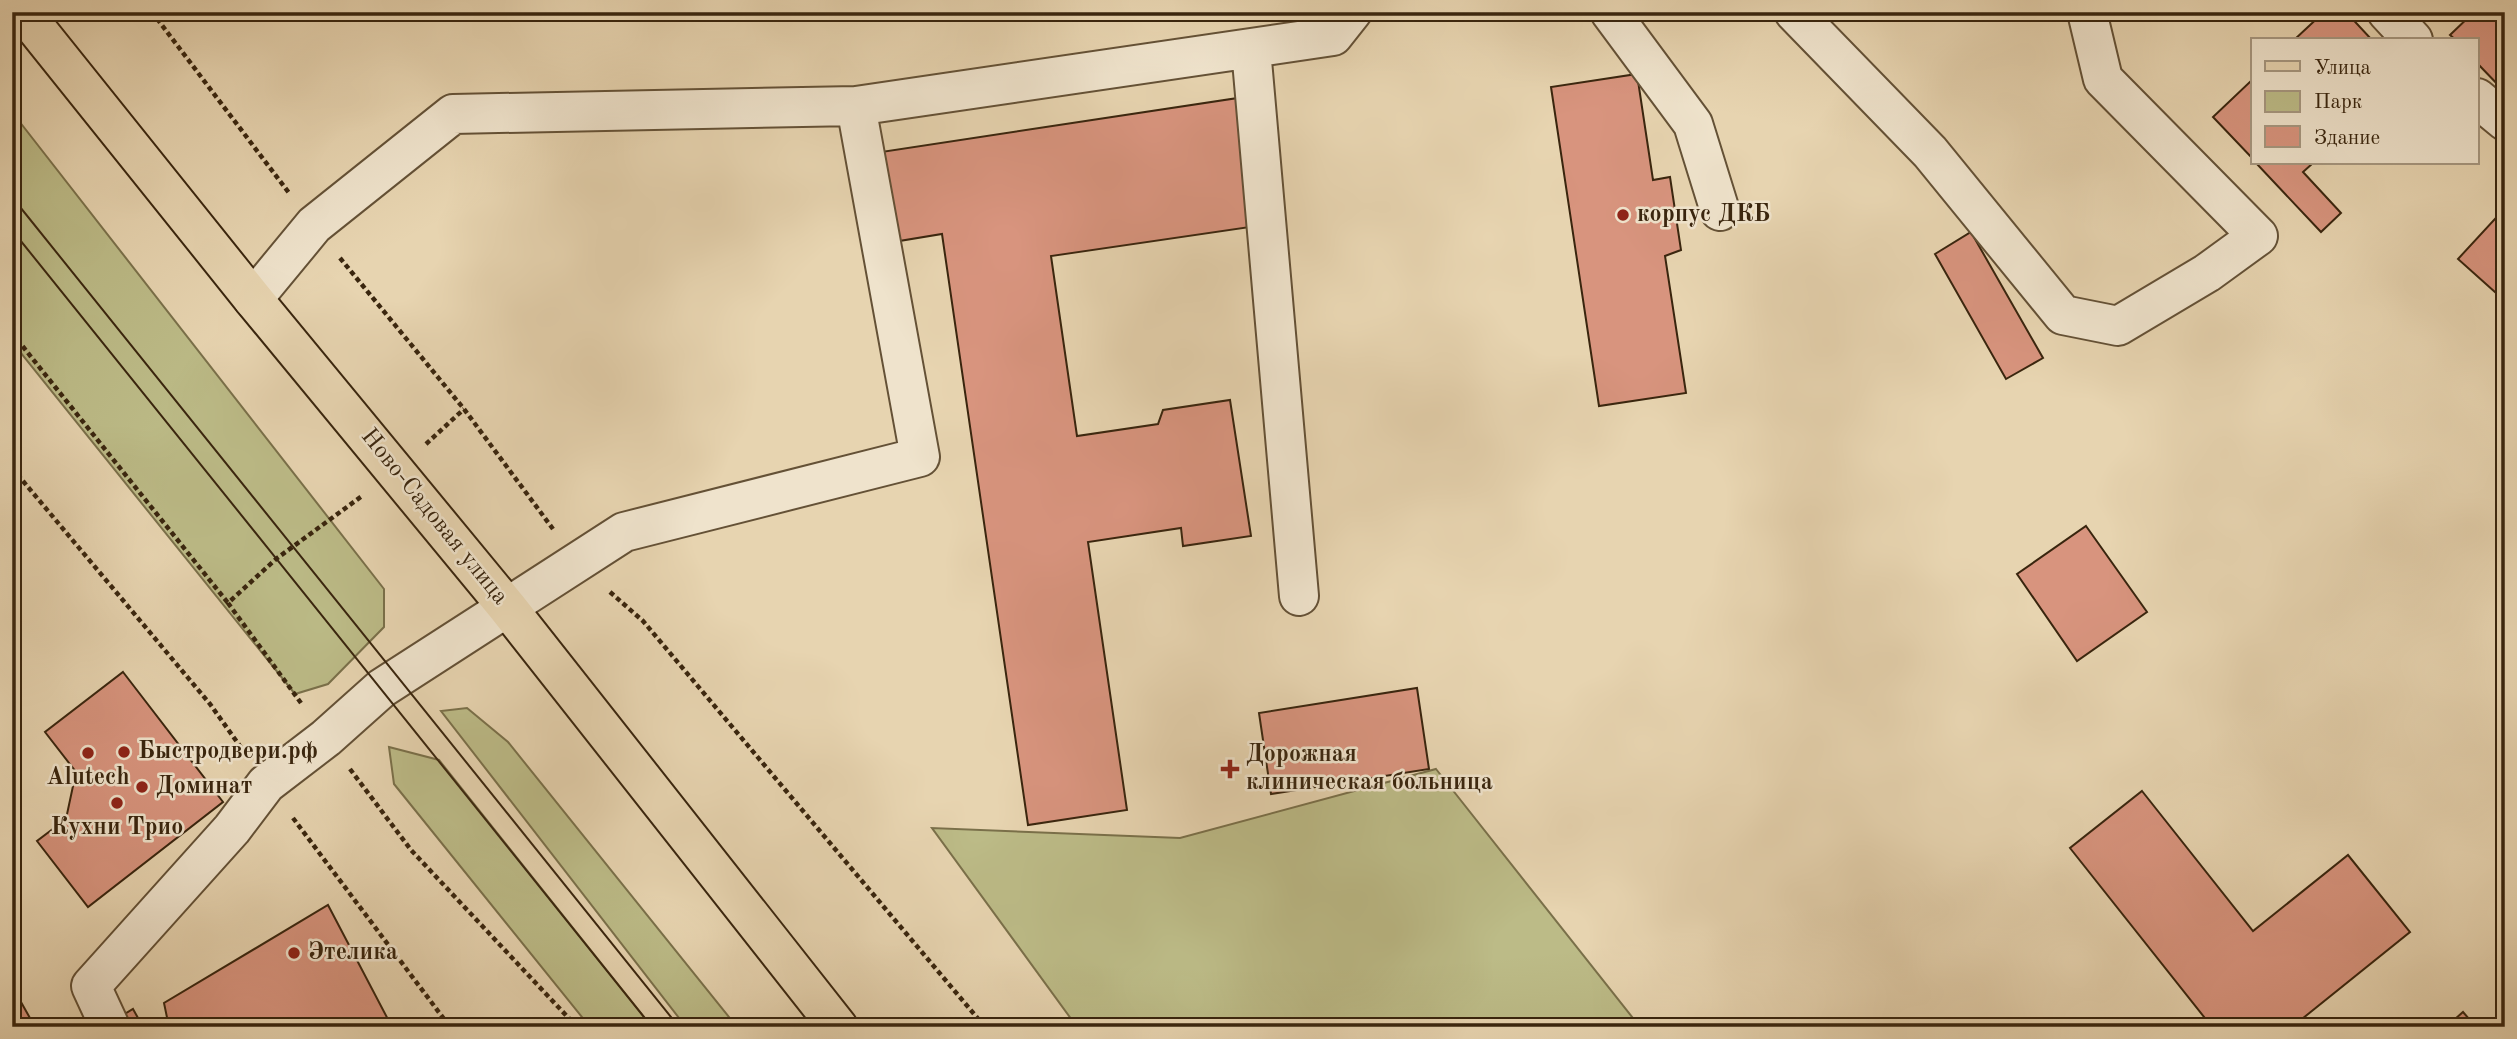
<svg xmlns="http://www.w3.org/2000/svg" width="2517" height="1039" viewBox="0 0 2517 1039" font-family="'Old Standard TT',serif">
  <rect width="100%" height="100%" fill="#e7d4b0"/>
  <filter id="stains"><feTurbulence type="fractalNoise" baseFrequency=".00286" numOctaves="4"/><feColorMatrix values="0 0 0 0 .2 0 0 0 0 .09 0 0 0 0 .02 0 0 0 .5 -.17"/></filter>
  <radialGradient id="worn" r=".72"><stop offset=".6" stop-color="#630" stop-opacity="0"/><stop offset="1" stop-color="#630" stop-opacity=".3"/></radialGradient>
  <!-- green -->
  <path fill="#bcbb87" stroke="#7a704a" stroke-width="2" d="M12,112L384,589V627L328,684L295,694L12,342Z
    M467,708L508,742L737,1027H686L441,711Z
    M389,747L439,760L652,1027H590L394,784Z
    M1436,769L1640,1027H1077L932,828L1180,838Z"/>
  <!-- building -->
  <path fill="#d8947e" stroke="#39250e" stroke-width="2" d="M2324,12H2346L2372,40H2294Z
    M2474,12H2505V88L2503,90L2477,63V40H2456L2450,35Z
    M1637,74L1653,180L1670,177L1681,250L1665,256L1686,393L1599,406L1551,87Z
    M2253,79V159L2213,117Z
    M1238,98L1257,226L1051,256L1077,436L1158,424L1163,410L1230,400L1251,536L1183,546L1181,528L1088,542L1127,810L1028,825L942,234L881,244L868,154Z
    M2256,163H2313L2303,172L2341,213L2321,232Z
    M2505,208V301L2458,259Z
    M1971,232L2043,358L2006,379L1935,254Z
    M2086,526L2147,612L2077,661L2017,574Z
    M123,672L223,802L88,907L37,841L66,819L76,772L45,732Z
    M1417,688L1429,769L1271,794L1259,713Z
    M2142,791L2253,931L2348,855L2410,932L2292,1027H2212L2070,848Z
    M328,905L392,1027H169L164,1003Z
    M12,986L35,1027H12Z
    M133,1009L143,1027H103Z
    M2463,1012L2476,1027H2446Z"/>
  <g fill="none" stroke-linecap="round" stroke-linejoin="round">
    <defs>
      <path id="minor" d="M1610,12L1693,124L1720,211
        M1794,12L1930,152L2063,315L2118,326L2207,273L2258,236L2103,79L2087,12
        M2387,12L2413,40
        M1251,49L1299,596
        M2477,98L2505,121
        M253,299L314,225L453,114L856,106L1333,36L1352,12
        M110,1027L91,986L232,829L266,784L326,738L382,688L624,532L920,457L856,106"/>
      <path id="major" d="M23,12L253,299L507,607L838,1027"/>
    </defs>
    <!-- minor casing -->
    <use href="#minor" stroke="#645136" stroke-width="42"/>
    <!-- major casing -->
    <use href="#major" stroke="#39250e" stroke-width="42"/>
    <!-- path -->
    <path stroke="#39250e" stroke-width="4.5" stroke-dasharray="5 3.5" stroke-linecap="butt" d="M152,12L289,193
      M340,258L464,409L553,529
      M12,333L228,603
      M426,444L464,409
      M12,468L210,704L242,749
      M610,592L643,621L985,1027
      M301,703L228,603L276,559L362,496
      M350,769L411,850L577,1027
      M293,818L450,1027"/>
    <!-- minor -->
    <use href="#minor" stroke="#efe3cc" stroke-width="38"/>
    <!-- major -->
    <use href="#major" stroke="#e7d4b0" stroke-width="38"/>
    <!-- tram -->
    <path stroke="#39250e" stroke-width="2" d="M12,197L679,1027
      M12,230C225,496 440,760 652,1027"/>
  </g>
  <!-- markers -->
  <g fill="#8f2418" stroke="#efe3cc" stroke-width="2.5">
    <circle cx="1623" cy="215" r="7"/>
    <circle cx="124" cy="752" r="7"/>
    <circle cx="88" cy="753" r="7"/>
    <path d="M1226.5 758.5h7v7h7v7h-7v7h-7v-7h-7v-7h7z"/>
    <circle cx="142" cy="787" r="7"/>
    <circle cx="117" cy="803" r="7"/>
    <circle cx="294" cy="953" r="7"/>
  </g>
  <g text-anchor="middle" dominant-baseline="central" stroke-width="5" stroke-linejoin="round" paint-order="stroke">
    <!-- poi labels -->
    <g font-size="24" font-weight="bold" fill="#39250e" stroke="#efe3cc" text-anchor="start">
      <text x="1637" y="215">корпус ДКБ</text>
      <text x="138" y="752">Быстродвери.рф</text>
      <text x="1246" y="755">Дорожная<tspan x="1246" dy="28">клиническая больница</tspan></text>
      <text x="88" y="778" text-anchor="middle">Alutech</text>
      <text x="156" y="787">Доминат</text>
      <text x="117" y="828" text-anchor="middle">Кухни Трио</text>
      <text x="308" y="953">Этелика</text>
    </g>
    <!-- street labels -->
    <g font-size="24" fill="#39250e" stroke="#efe3cc">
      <text transform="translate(434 517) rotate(51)">Ново-Садовая улица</text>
    </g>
  </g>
  <!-- margin -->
  <rect width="2517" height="1039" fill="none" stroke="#e7d4b0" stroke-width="42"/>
  <rect x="14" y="14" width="2489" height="1011" fill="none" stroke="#39250e" stroke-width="3.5"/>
  <rect x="21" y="21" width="2475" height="997" fill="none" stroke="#39250e" stroke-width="2"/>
  <!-- legend -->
  <rect x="2251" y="38" width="228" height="126" fill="#efe3cc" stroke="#a69780" stroke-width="2"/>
  <rect x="2265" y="61" width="35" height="10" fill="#e7d4b0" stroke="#a69780" stroke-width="2"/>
  <text x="2314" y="74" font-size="21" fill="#39250e">Улица</text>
  <rect x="2265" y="91" width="35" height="21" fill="#bcbb87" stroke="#a69780" stroke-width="2"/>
  <text x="2314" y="108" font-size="21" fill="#39250e">Парк</text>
  <rect x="2265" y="126" width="35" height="21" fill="#d8947e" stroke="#a69780" stroke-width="2"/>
  <text x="2314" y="144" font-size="21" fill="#39250e">Здание</text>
  <rect width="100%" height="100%" filter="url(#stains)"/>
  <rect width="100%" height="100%" fill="url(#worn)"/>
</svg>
